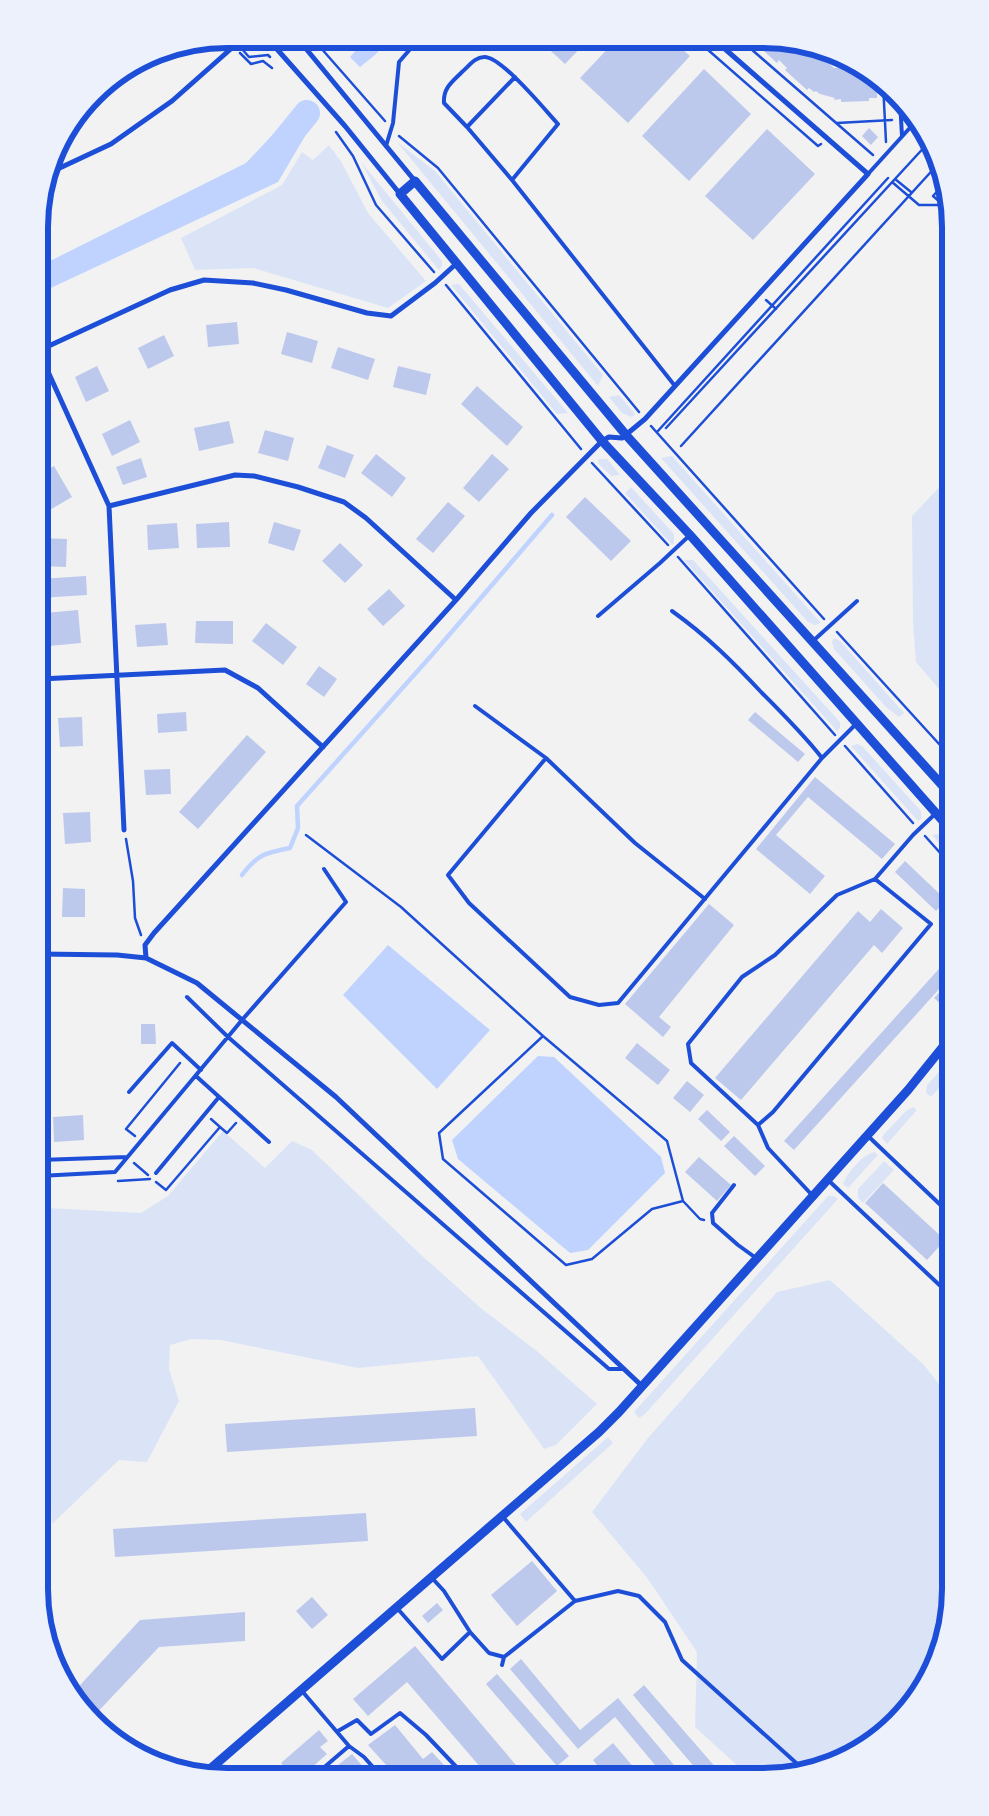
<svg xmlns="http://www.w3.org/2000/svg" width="989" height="1816" viewBox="0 0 989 1816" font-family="Ubuntu,sans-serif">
  <rect width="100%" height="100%" fill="#f2f2f2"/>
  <!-- green -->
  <path fill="#dbe4f7" d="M397,142L435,171L603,375L598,386Z
    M329,145L342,163L368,213L426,281L388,308L253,268L195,270L181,238L282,185L302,152L313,160Z
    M361,162L442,261V266L439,270L382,201Z
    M459,284L568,413L557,414L451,285Z
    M619,395L635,414L632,417L622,413L609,397Z
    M672,456L821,623L815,625L808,622L661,458Z
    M598,459H607L620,475L611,476L598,463Z
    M950,476V702L916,662L913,623L912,516Z
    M631,487L674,534V543L672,545L625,493Z
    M684,560H693L840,722V728L837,731Z
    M834,638L840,641L904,713L899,717L886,707L834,649L832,642Z
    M857,744L862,746L921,811V819L918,821L851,746Z
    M941,834L950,843V856L932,835Z
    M950,1060V1076L931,1097L926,1093L927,1085Z
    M913,1107L917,1110L887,1144L882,1138L884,1134L906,1111Z
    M223,1131L265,1168L292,1141L312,1150L420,1254L482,1309L538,1352L597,1404L556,1445L544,1449L478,1356L358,1368L221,1340L191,1339L170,1345L169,1369L179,1401L147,1462L119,1460L52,1524L47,1408H39V1210L48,1208L141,1213L168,1196Z
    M875,1152L878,1155L848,1188L843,1184C847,1173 863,1154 875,1152Z
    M884,1161L894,1170L863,1203L858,1198V1189Z
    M828,1196H834L838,1199L645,1414L639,1418L634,1412Z
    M830,1280L924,1365L950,1398V1602L936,1661L911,1704L867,1745L823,1767L763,1777H750L695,1727L697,1652L648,1579L592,1512L648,1438L777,1292Z
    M608,1437L613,1443L526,1522L520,1514Z"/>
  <!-- water -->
  <path fill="#bfd3fe" d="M365,40H389L375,55L360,67L350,57Z
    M295,111L311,126L278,182L40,293V266L246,163Z
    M388,945L490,1030L437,1089L343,995Z
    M538,1056L554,1057L661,1157L665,1173L588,1250L570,1253L458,1159L452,1140Z"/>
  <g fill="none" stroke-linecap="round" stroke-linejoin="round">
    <!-- stream -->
    <path stroke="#bfd3fe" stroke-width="4.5" d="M242,875C258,854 265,853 290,848L298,828L297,806L431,656L552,515"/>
    <!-- river -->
    <path stroke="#bfd3fe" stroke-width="26" d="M281,145L307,113"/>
  </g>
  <!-- building -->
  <path fill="#bdc9ec" d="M540,41H587L565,64Z
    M615,41L674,42L690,56L628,123L580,78Z
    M754,42H799L810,46L814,49L815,48L819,49L823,53L821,56L834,68L852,67V64H854L879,80V85L877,86V98H869V101L841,102V99L834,100L835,98L820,94L816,91L814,92L809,88L807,90L785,70L787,68L779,60L777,63Z
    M704,69L751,114L689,181L642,136Z
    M869,128L878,137L871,145L862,136Z
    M767,129L815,174L753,240L705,196Z
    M923,130L928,140L926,142L919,135Z
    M237,322L239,344L208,347L206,325Z
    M287,332L318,341L312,363L281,354Z
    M164,335L174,356L148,369L138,348Z
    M338,347L375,359L368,380L331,368Z
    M97,366L109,391L86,402L75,377Z
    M398,366L431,374L426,395L393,387Z
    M477,386L523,427L507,446L461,404Z
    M130,420L140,442L112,456L102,434Z
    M229,421L234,443L199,451L194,428Z
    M265,430L294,438L288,461L258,453Z
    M327,445L354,455L345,478L318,468Z
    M376,454L406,478L392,497L361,473Z
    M492,454L509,469L479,502L463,488Z
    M141,458L147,477L123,485L116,467Z
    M54,466L72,497L48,511L40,496V474Z
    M585,497L631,541L611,561L566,517Z
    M448,502L465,516L433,553L416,539Z
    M229,522L230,547L197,548L196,524Z
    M274,522L301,530L294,551L268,543Z
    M177,523L179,548L148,550L147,525Z
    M40,538L67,539L66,567L40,566Z
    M340,543L363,565L345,583L322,561Z
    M86,576L87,595L40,598V579Z
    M389,589L405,606L383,626L367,609Z
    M78,610L81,643L49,646L45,613Z
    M196,621H233V644L195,643Z
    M166,623L168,645L137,647L135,625Z
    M266,623L297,647L283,665L252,641Z
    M319,666L337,679L324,697L306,684Z
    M186,712L187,731L158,733L157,714Z
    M755,712L805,754L798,762L748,720Z
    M82,717L83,746L60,747L58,718Z
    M247,735L266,752L198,829L179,812Z
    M170,769L171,794L146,795L144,770Z
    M815,777L895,844L882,859L808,797L776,835L825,876L810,894L756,849Z
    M90,812L91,842L65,844L63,813Z
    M905,861L946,900L936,911L895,872Z
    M63,888L85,889V917H62Z
    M40,899H46L48,928L39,929Z
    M709,904L734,925L659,1017L671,1027L663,1037L625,1004Z
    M881,909L903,928L882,953L874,945L741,1100L715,1078L858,911L870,922Z
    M946,961L950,964V977L794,1150L784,1141Z
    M950,981V1003L945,1008L934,998Z
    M141,1024H155L156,1044H141Z
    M637,1043L670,1070L658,1085L625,1058Z
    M687,1081L704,1095L690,1112L673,1098Z
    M707,1110L730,1132L721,1141L698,1119Z
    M83,1115L84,1140L54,1142L53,1117Z
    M734,1136L765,1166L755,1176L724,1146Z
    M699,1157L731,1185L717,1201L685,1172Z
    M883,1183L945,1240L927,1260L865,1203Z
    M475,1408L477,1436L227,1452L225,1424Z
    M366,1513L368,1541L115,1557L113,1529Z
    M532,1561L557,1591L517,1626L491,1595Z
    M312,1597L328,1615L312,1629L296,1611Z
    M437,1603L443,1610L428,1623L422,1616Z
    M245,1612V1641L159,1647L92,1718L71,1695L140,1620Z
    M415,1646L526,1777L488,1776L407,1682L368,1716L353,1699Z
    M521,1659L580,1730L618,1698L684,1777H665L615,1717L578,1749L510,1669Z
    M497,1674L569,1756L557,1766L486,1684Z
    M644,1685L724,1777H703L633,1695Z
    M395,1725L423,1759L432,1752L454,1776H396L368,1745Z
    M319,1730L328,1741L320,1747L327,1754L302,1776H291L281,1763Z
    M613,1743L642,1777H607L593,1760Z
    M352,1754L371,1776H324Z"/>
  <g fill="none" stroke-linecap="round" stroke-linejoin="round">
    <!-- path -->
    <path stroke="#1d4ed8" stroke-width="2.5" d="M313,39L385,121
      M699,42L818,146L821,144
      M743,42L873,155
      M242,49L249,57L268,55L270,57
      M240,53L251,64L263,61L272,68
      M883,83L886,142
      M837,123L892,120
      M336,132L353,156L376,205L434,272
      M399,136L438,168L639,412
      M895,179L911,192
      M892,182L919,205H947
      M943,185L933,196L947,208
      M446,285L581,449
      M766,300L776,309
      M651,426L824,619
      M666,428L929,142
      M657,432L888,178
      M681,446L939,163
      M592,463L668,545
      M678,557L835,735
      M837,632L950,756
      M845,746L913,823
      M306,835L401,907L543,1036L667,1141L683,1201
      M925,836L950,864
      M126,839L133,881L135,918L141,935
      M543,1036L439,1133L443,1159L566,1265L592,1259L652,1209L683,1201L700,1219L704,1220
      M211,1119L220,1127
      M135,1136L126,1129L180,1063
      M134,1163L148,1175
      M118,1181L150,1179
      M156,1182L166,1190L220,1127L227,1133L236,1123"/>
    <!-- service -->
    <path stroke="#1d4ed8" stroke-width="4" d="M900,101L902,136
      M467,127L515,77
      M386,146L393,123L399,62L418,40
      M868,174L917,120
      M512,180L558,124C545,110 501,56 484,57C475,57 469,66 462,72C452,82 443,88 444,103L467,127L512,180L675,386
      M672,611C707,636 733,662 762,693C783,714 804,735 822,758
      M598,616L660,563L690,535
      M813,641L857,601
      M475,706L546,758L635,843L705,899
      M546,758L448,875L469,903L570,997L599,1005L618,1003L822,758L856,724
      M187,997L228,1037L609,1369H624
      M196,1076L269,1142
      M129,1092L172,1043L201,1070
      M758,1125L773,1112L931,924L875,879
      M868,1136L950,1214
      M39,1160L127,1157
      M156,1173L219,1097
      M39,1176L115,1172L242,1020L346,902L324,869
      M827,1179L950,1295
      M734,1185L712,1213L713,1223L738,1245L756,1258
      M812,1195L768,1148L758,1125L691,1063L688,1044L742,977L775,955L837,895L875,879L913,835L935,814
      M503,1517L575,1601L618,1591L639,1596L665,1622L682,1660L804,1770
      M432,1578L444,1591L470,1632L489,1653L504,1657L502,1665
      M397,1608L442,1659L470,1632
      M504,1657L575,1601
      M302,1691L349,1746L364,1757L381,1776
      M338,1731L357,1720L371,1734L400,1713L426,1735L465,1776
      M314,1776L349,1746"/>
    <!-- minor -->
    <path stroke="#1d4ed8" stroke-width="5" d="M268,39L345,126L400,194
      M298,39L415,181
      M49,173L111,144L172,101L242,39
      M40,350L170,290L204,280L253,283L286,290L367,313L391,316L435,283L457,263
      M40,354L109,506L124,830
      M109,506L235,475L254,476L298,487L344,502L366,518L456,600
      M40,679L225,670L258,688L323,747
      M39,954L117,955L146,958L197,983L336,1097L642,1386
      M146,958L145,945L154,933L456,600L531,513L602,441L609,437L622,438L645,419L868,174L717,42"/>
    <!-- tertiary -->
    <path stroke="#1d4ed8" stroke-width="9" d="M950,829L690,535L602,441L400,194L415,181L626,435L950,794
      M202,1776L599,1432L619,1412L908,1090L950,1038"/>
  </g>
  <!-- crop -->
  <path d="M0 0H989V1816H0ZM227 48H763A179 179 0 0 1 942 227V1589A179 179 0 0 1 763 1768H227A179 179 0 0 1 48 1589V227A179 179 0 0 1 227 48Z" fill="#edf1fc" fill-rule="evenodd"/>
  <path fill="none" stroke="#1d4ed8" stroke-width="6" d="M227 48H763A179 179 0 0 1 942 227V1589A179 179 0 0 1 763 1768H227A179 179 0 0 1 48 1589V227A179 179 0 0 1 227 48Z"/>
</svg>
